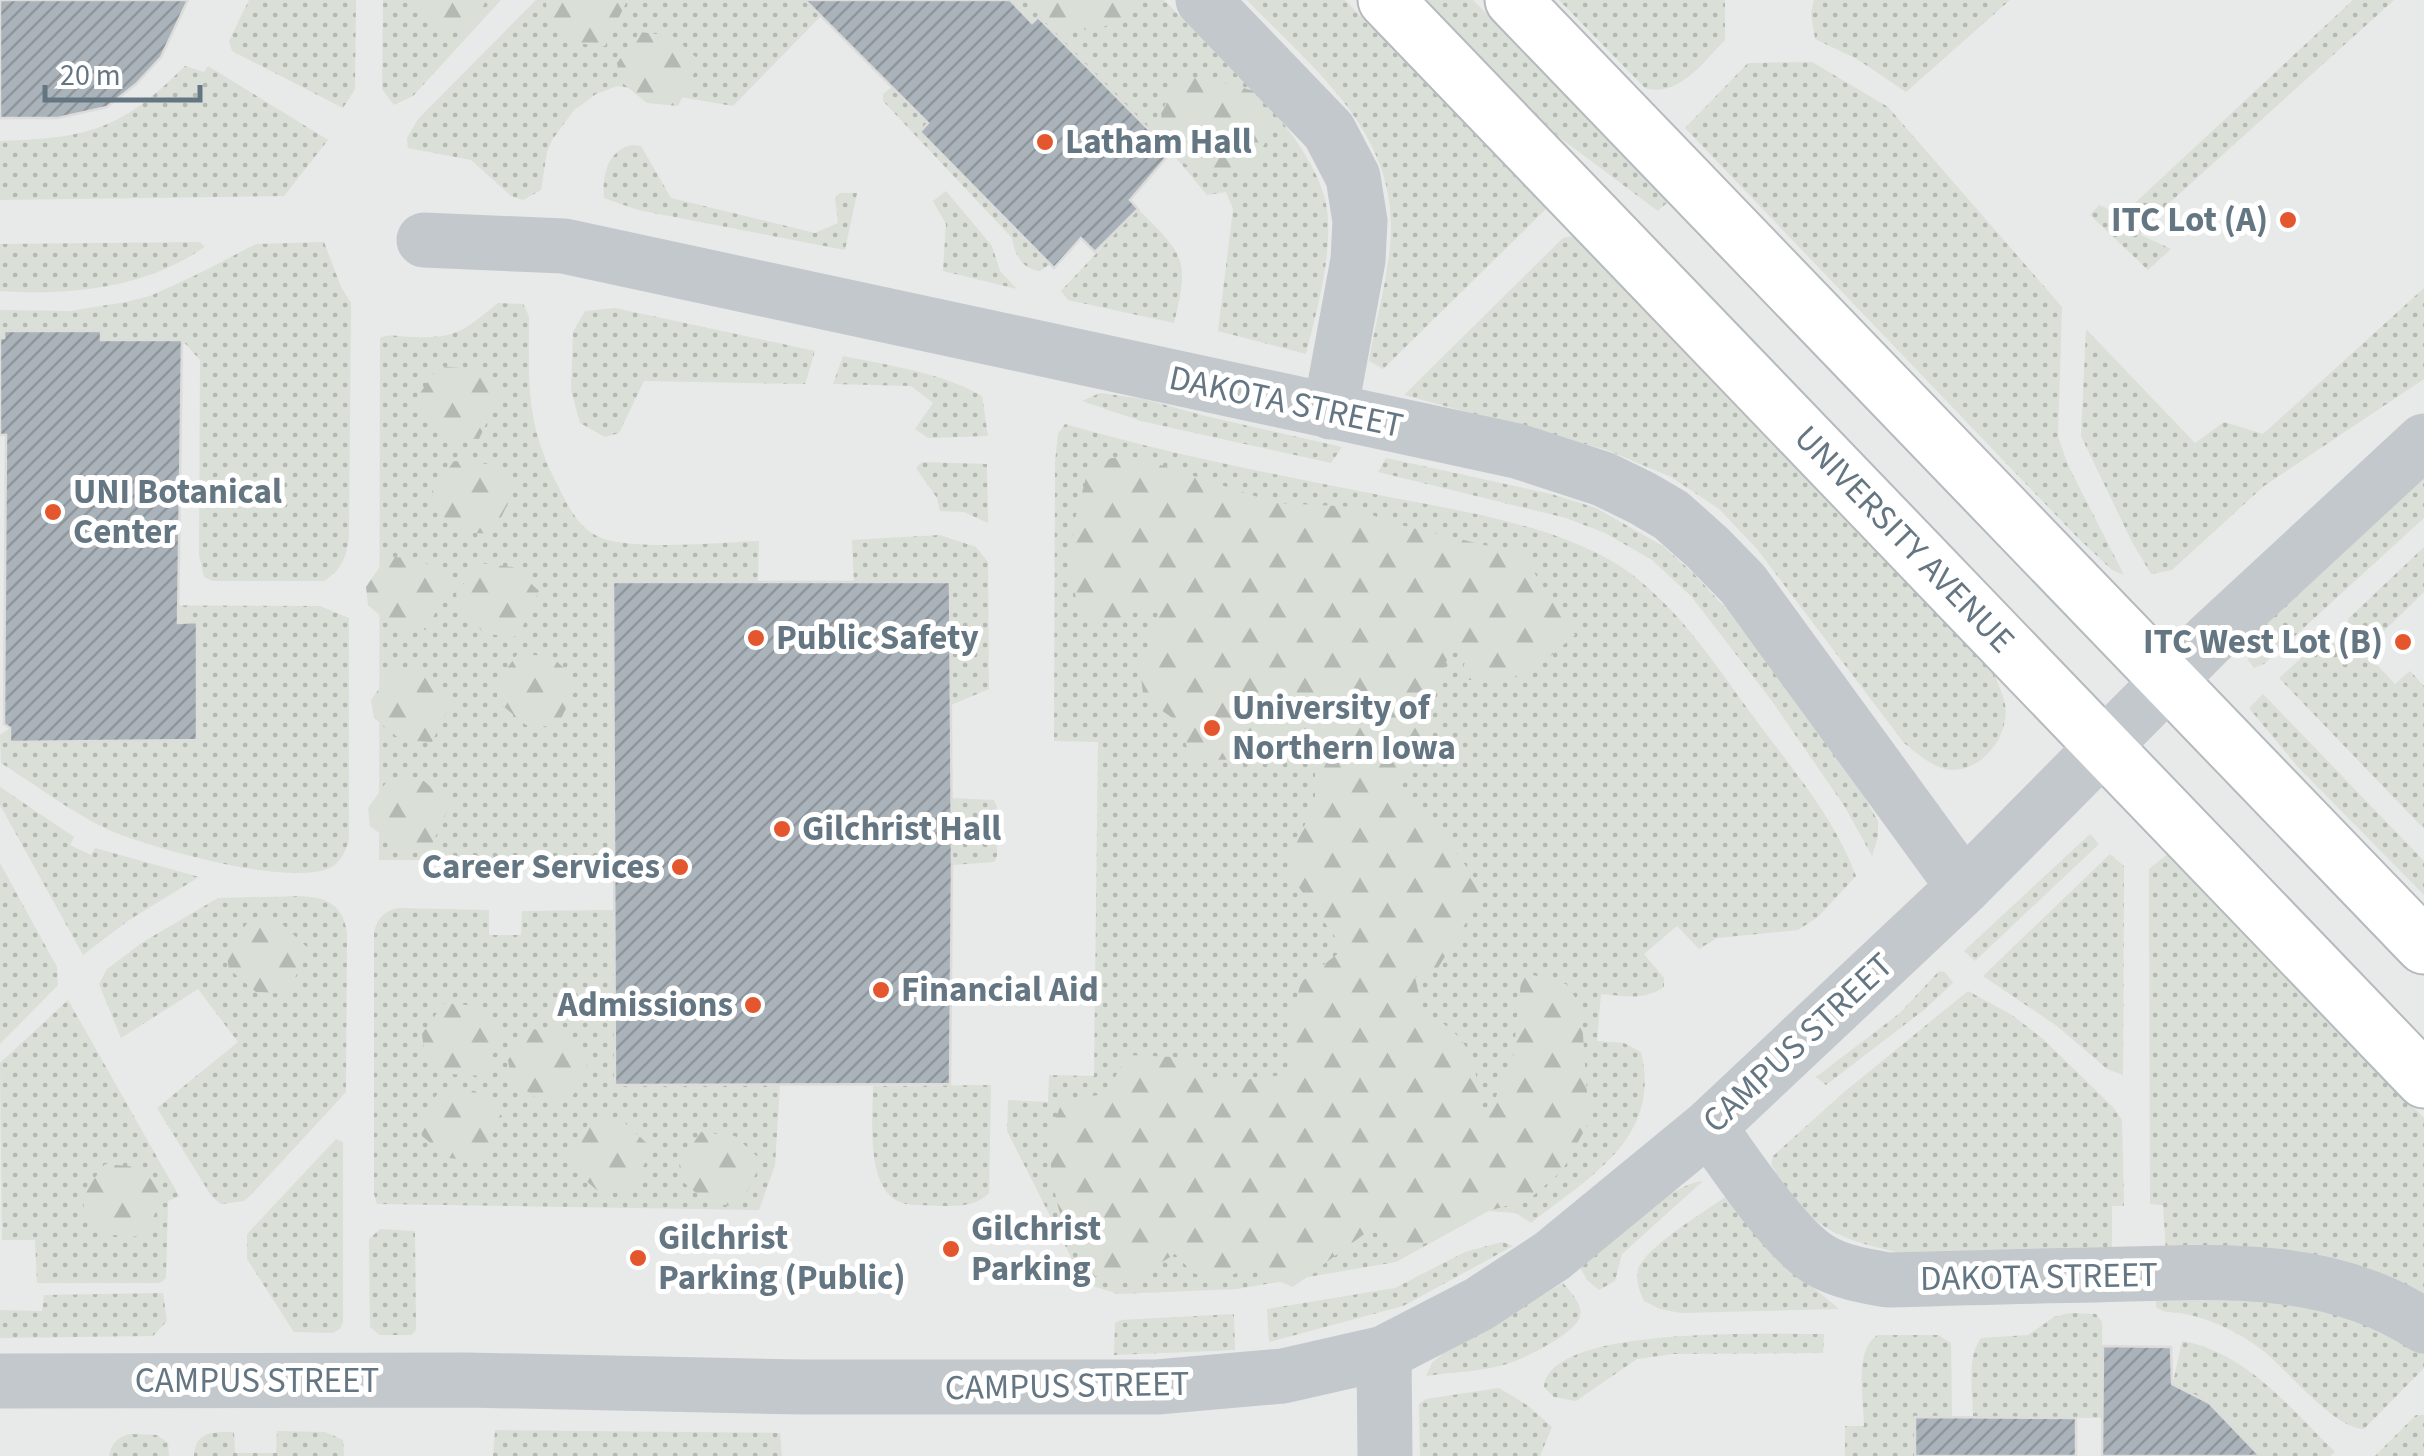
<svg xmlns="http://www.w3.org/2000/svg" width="2424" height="1456" viewBox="0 0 2424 1456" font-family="'Source Sans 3',sans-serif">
  <defs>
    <pattern id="green-dots" width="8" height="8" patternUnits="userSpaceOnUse" patternTransform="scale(2.5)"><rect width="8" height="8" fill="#dadfd7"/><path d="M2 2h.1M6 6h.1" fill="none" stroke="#b4b9b4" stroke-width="1.8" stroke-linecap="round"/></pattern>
    <pattern id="forest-firs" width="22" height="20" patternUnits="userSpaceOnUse" patternTransform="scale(2.5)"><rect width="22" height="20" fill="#dadfd7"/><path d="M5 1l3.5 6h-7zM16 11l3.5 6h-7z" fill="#b4b9b4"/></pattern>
    <pattern id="building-hatch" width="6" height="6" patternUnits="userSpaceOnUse" patternTransform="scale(2.5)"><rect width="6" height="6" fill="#aab3b9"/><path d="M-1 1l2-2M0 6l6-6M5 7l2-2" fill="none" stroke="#8e969c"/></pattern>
  </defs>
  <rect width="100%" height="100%" fill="#fafaf8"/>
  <!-- built -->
  <path fill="#e8e9e9" d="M0,0H2424V1456H0Z"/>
  <!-- green -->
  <path fill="url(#green-dots)" d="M249,0H356L355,89L343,108L232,51L229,41Z
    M383,0H501L413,96L394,105L382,89Z
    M536,0H807L822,15L733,106L617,86L596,94L574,110L552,140L547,152L541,190L523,200L511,196L471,160L408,148L407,138L418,119Z
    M1010,0H1164C1215,52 1324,142 1328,218C1330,265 1317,309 1306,354L1218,331L1233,209L1226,192L1207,195L1171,152L1039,18L1032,23Z
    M1247,0H1345L1546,209L1383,369L1369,361C1376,317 1391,270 1391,225C1391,127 1309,65 1247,0Z
    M1426,0H1473L1671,199L1658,211L1559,137Z
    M1559,0H1725V40C1704,61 1679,98 1645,88Z
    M1814,0H2010L1906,92L1857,59L1815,39L1811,13Z
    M2353,0H2394L2145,225L2141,235L2171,249L2148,270L2090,215L2099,205L2122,215Z
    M1812,62L1888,107L2062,307L2058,437L2068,465L2124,575L2112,570L2077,537L1685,128L1748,63Z
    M185,66L204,72L208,66L328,140L284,196L0,200V141C89,138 121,130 185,66Z
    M892,87L928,123L920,132L1050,264L1040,271C1023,270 1014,254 1012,238L883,101V94Z
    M633,145L641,146L671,198L815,233L838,223L835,198L840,193H857L845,250L638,210L604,198C602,176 607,150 633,145Z
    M946,191L992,246L1000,271L1017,289L943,271L946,224L933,201Z
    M1138,209C1184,255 1190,258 1174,323L1068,300L1061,291Z
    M1573,236L1994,674C1998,684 2003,694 2005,704C2010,735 1984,770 1952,770C1934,769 1917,753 1904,743L1757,549L1719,509L1671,477L1607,450L1404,395L1563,238Z
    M200,242L204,247C148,288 67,296 0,291V244Z
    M324,242L341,287L351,303L349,537C346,559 342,569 324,581H213L204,577L199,555L200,360L182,340H101V331H5L4,338H0V310L70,311L126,302L150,296L196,275L256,244Z
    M2424,288V379L2264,486L2172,570L2151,574L2132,542L2081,436L2086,329L2195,443L2224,422L2263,434Z
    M498,303L523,304L529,316C529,387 525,423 559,488C569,507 577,526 597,536C628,552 722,542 759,541L758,582H613V860H379L380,338C391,333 399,337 411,337C457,339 463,331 498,303Z
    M615,308L815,351L805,384L644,381L619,433L605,437L580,423L571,390L573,332L585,311Z
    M843,356C890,366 940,372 982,396L988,436L928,438L915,429L933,403L911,386L833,384Z
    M1100,393L1144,399L1205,416L1342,447L1331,463L1141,421L1082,401Z
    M1065,424C1165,453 1267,473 1369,493C1451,510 1561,523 1630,573C1683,613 1719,670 1758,723C1794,771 1835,819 1856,876L1818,917L1798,930L1717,938L1699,949L1677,926L1644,954L1664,978V987C1643,1001 1625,996 1601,994L1597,1041L1624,1043L1641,1052C1662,1139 1589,1177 1531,1223L1516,1213L1488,1211L1396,1262L1237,1289L1118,1294L1084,1283L1007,1131L1008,1100L1048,1102L1049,1075L1094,1076L1098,742L1054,741L1055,462L1058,434Z
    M1386,458L1551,494L1596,508L1663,546L1694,574L1729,612L1854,779L1878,821V837L1872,856L1845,807L1772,701L1691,596L1652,560L1605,533L1566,518L1378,472Z
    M922,462L987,464L988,523L964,512L940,511L937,498L916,468Z
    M2424,477V518L2264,664L2254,668L2248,660L2255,631Z
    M940,535L976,547L988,562L989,689L951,705L854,583L852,540Z
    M2424,547V592L2378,637L2347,624L2349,618Z
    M97,605L320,606L349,618V840C345,851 343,859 333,866C296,890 147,847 107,829C69,811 36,785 1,763L0,735L10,728L11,742H93L96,656L197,622L112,623Z
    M2328,642L2363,650L2395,684L2410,671L2424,686V829L2279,678L2317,644Z
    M2263,694L2424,861V895L2298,767L2249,708Z
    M0,787L74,837L70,845L91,855L95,848L199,877L129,920L83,955L0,805Z
    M951,798L994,800L997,807V856L994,862L952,865Z
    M2090,834L2099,844L1975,961L1964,951Z
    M2169,853L2424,1118V1304L2166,1253L2163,1205L2150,1204L2149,869Z
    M2110,854L2124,866L2123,1075L2107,1069L2057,1026L1983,976Z
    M0,863L57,967L58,985L0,1044Z
    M261,897C297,898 340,886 347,932L346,1092L252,1194L244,1201L221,1204L212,1197L157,1108L238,1042L198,989L121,1038L99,984L107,969L143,942L218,898Z
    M398,908L489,910V935H521L522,911L613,910L615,1085H780L775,1165L759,1210L377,1204L374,1194V932C378,918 383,912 398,908Z
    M1939,971L1945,972L1953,983L1925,1009L1826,1085L1816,1077L1900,1013Z
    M1968,991L2012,1015L2043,1039L2113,1107L2122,1120L2124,1206H2112V1248L1903,1254C1833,1237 1809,1229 1771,1164L1773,1156L1843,1093Z
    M68,1000L179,1196L168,1201L166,1278L160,1283H37L35,1240H2L0,1063Z
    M991,1085L989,1193C976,1207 955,1206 938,1206C928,1205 916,1206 906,1204C864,1196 873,1118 873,1086Z
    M336,1139L343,1142V1322L340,1329L333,1333L294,1332L247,1259V1234Z
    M1703,1181L1622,1254L1615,1281L1599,1290L1587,1280L1580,1267C1607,1244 1669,1184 1703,1181Z
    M1725,1197L1802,1278L1839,1309L1681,1313L1660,1309L1644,1301C1640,1292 1635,1280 1638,1270C1645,1247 1705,1212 1725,1197Z
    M380,1229L415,1231L416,1330L411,1335H380L370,1327L369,1239Z
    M1502,1242L1513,1246L1403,1306L1269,1342L1267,1309L1395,1288L1465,1252Z
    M1563,1283C1570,1292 1583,1303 1580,1316C1577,1333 1520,1361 1503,1365C1479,1372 1451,1372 1426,1376L1432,1363L1447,1350Z
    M163,1293L167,1321L153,1336L0,1338V1310L42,1311L44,1295Z
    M2302,1294L2424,1349V1368L2364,1429C2334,1429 2288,1370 2262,1350C2242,1334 2211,1319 2185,1314C2174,1311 2166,1315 2156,1307V1299Z
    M2069,1313L2096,1314L2102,1322V1418L1973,1417C1973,1393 1966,1357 1981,1338L2028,1335L2054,1317Z
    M1234,1314L1235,1350L1114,1355L1115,1323L1121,1320Z
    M1824,1334L1823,1353L1673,1354L1637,1359L1576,1401L1554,1397L1544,1387C1549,1324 1776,1335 1824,1334Z
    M1878,1335H1938L1951,1343L1952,1417H1915V1456H1845V1426H1864C1864,1401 1853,1349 1878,1335Z
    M2182,1341C2246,1352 2290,1408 2335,1452L2330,1456H2260L2209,1403L2172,1387Z
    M1499,1388L1527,1405L1552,1427L1540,1456H1420L1419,1404L1426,1399Z
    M2416,1415H2424V1456H2375Z
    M495,1430L780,1433L782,1456H493Z
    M277,1431L325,1432L343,1440L344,1456H194C195,1431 214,1432 234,1432L235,1453H276Z
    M131,1434L157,1435L168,1443L169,1456H109C111,1444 118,1436 131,1434Z"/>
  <!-- forest -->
  <path fill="url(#forest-firs)" d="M412,0H486L472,30L441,28L413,5Z
    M546,0H626L627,1L605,46L574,43L547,21Z
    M1032,0H1134L1120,22L1092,30L1060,28L1032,5Z
    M640,32L673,36L700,61L678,106L647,103L620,81L617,63Z
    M1183,78H1207L1254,91L1275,127L1251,166C1206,177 1200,177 1164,148L1161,111Z
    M439,366L473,369L500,394L479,439L447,437L420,415L418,396Z
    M1111,458H1139L1276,503L1358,507L1384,521L1522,554L1575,635L1548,658L1509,680H1460L1466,658L1452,645L1435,695L1423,750L1392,784L1421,805L1485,892L1436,971L1415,977L1423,1011C1481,1043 1472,1064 1485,1121L1513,1058L1522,972L1566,984L1581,1006L1589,1122L1562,1171L1528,1200L1488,1211L1432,1242L1397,1249L1371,1229L1293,1287L1249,1269L1216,1280L1193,1273L1175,1254L1128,1283L1095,1276L1078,1252L1059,1210L1051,1176V1129L1063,1100L1106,1094L1127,1055L1196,1058L1212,1084L1290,1074V1023L1301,982L1344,949L1292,878V853L1315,802V759L1190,760L1181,724L1144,698C1135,655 1152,649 1159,610L1129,607L1120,618H1095L1078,611L1070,564L1075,519L1087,474Z
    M454,461L488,464L515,489L493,534L461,532L435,509L432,491Z
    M387,556L422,560L449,584L427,630L395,628L368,605L366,587Z
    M479,563L513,567L539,591L518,637L486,634L459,612L456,594Z
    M518,653L552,657L579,682L557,727L526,725L498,702L496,684Z
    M393,669L427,672L454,697L432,742L401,740L374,718L371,700Z
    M390,777L424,781L450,805L429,851L398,848L370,826L368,808Z
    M249,921L282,924L309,949L287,994L256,992L229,969L226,951Z
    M444,1003L478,1006L504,1031L483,1076L451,1074L424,1051L422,1034Z
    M530,1029L565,1032L591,1057L570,1102L538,1100L511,1078L508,1060Z
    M442,1088L475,1091L502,1116L480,1161L449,1158L422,1136L419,1118Z
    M591,1120L625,1123L652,1148L630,1194L598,1191L572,1169L569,1151Z
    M701,1132L735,1136L762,1161L740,1206L709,1204L682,1181L679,1164Z
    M105,1164L138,1167L165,1192L144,1237L113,1235L85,1213L82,1195Z"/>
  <!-- building -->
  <path fill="url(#building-hatch)" stroke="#dcdcda" stroke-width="2.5" d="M0,0H188L161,57L136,84L107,107L58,118H0Z
    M805,0H1010L1032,23L1038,17L1171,152L1130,200L1138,209L1095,252L1081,238L1054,268L920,132L928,123Z
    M4,331H101V340H182L178,623L197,622V740L10,742V728L4,724L6,435H0V338H4Z
    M613,582H950L952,865L950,1084L615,1085Z
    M2103,1346L2171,1347L2172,1384L2209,1403L2260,1456H2102Z
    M1915,1417L2076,1418V1456H1915Z"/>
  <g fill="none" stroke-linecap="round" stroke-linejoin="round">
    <defs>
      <g id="primary">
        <path id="s1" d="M1386,0L2424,1080"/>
        <path d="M1513,0L2424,946"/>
      </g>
    </defs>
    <!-- primary casing -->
    <use href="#primary" stroke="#b5babe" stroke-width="59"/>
    <!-- street -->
    <path stroke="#c3c8cc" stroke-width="55" d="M1203,0L1329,131L1353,177L1360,221L1358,260L1330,412
      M424,240L564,246L1517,451L1603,479L1642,498L1671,515L1708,548L1743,584L1964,887
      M1709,1127C1734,1162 1785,1239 1820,1260C1840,1272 1865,1276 1888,1280C1957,1278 2026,1276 2096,1275C2207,1272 2327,1261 2424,1326
      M1384,1353L1385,1456
      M0,1381L467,1380L803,1387H1157L1283,1376L1384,1353L1479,1304L1552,1256L1709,1127L1964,887L2209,640L2424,441"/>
    <!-- primary -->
    <use href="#primary" stroke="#fff" stroke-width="55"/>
  </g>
  <!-- markers -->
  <g fill="#e4572e" stroke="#fff" stroke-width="4">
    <circle cx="1045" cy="142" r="10"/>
    <circle cx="2288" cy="220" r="10"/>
    <circle cx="53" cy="512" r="10"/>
    <circle cx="756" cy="638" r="10"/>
    <circle cx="2403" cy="642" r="10"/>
    <circle cx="1212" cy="728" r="10"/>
    <circle cx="782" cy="829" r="10"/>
    <circle cx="680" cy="867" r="10"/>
    <circle cx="881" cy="990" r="10"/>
    <circle cx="753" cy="1005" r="10"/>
    <circle cx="951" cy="1249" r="10"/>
    <circle cx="638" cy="1258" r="10"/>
  </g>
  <g text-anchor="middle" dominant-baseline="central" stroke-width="10" stroke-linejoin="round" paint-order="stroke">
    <!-- poi labels -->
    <g font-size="35" font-weight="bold" fill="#657683" stroke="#fff" text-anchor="start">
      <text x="1065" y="142">Latham Hall</text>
      <text x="2268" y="220" text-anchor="end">ITC Lot (A)</text>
      <text x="73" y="492">UNI Botanical<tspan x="73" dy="40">Center</tspan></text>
      <text x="776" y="638">Public Safety</text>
      <text x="2383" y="642" text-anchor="end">ITC West Lot (B)</text>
      <text x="1232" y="708">University of<tspan x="1232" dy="40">Northern Iowa</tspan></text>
      <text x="802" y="829">Gilchrist Hall</text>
      <text x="660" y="867" text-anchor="end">Career Services</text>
      <text x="901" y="990">Financial Aid</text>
      <text x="733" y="1005" text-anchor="end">Admissions</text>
      <text x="971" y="1229">Gilchrist<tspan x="971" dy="40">Parking</tspan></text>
      <text x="658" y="1238">Gilchrist<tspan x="658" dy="40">Parking (Public)</tspan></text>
    </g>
    <!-- street labels -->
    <g font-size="35" fill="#657683" stroke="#fff">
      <text transform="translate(1286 402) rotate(12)">DAKOTA STREET</text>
      <text stroke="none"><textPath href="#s1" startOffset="748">UNIVERSITY AVENUE</textPath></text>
      <text transform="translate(1798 1043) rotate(-43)">CAMPUS STREET</text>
      <text transform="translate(2039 1277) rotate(-1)">DAKOTA STREET</text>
      <text x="257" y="1381">CAMPUS STREET</text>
      <text transform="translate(1067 1386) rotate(-1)">CAMPUS STREET</text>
    </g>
  </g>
  <!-- scale -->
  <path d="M45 85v15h155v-15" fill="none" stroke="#657683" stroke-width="5"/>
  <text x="60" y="85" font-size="30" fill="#657683" stroke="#ffffff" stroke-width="8" paint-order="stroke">20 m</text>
</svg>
